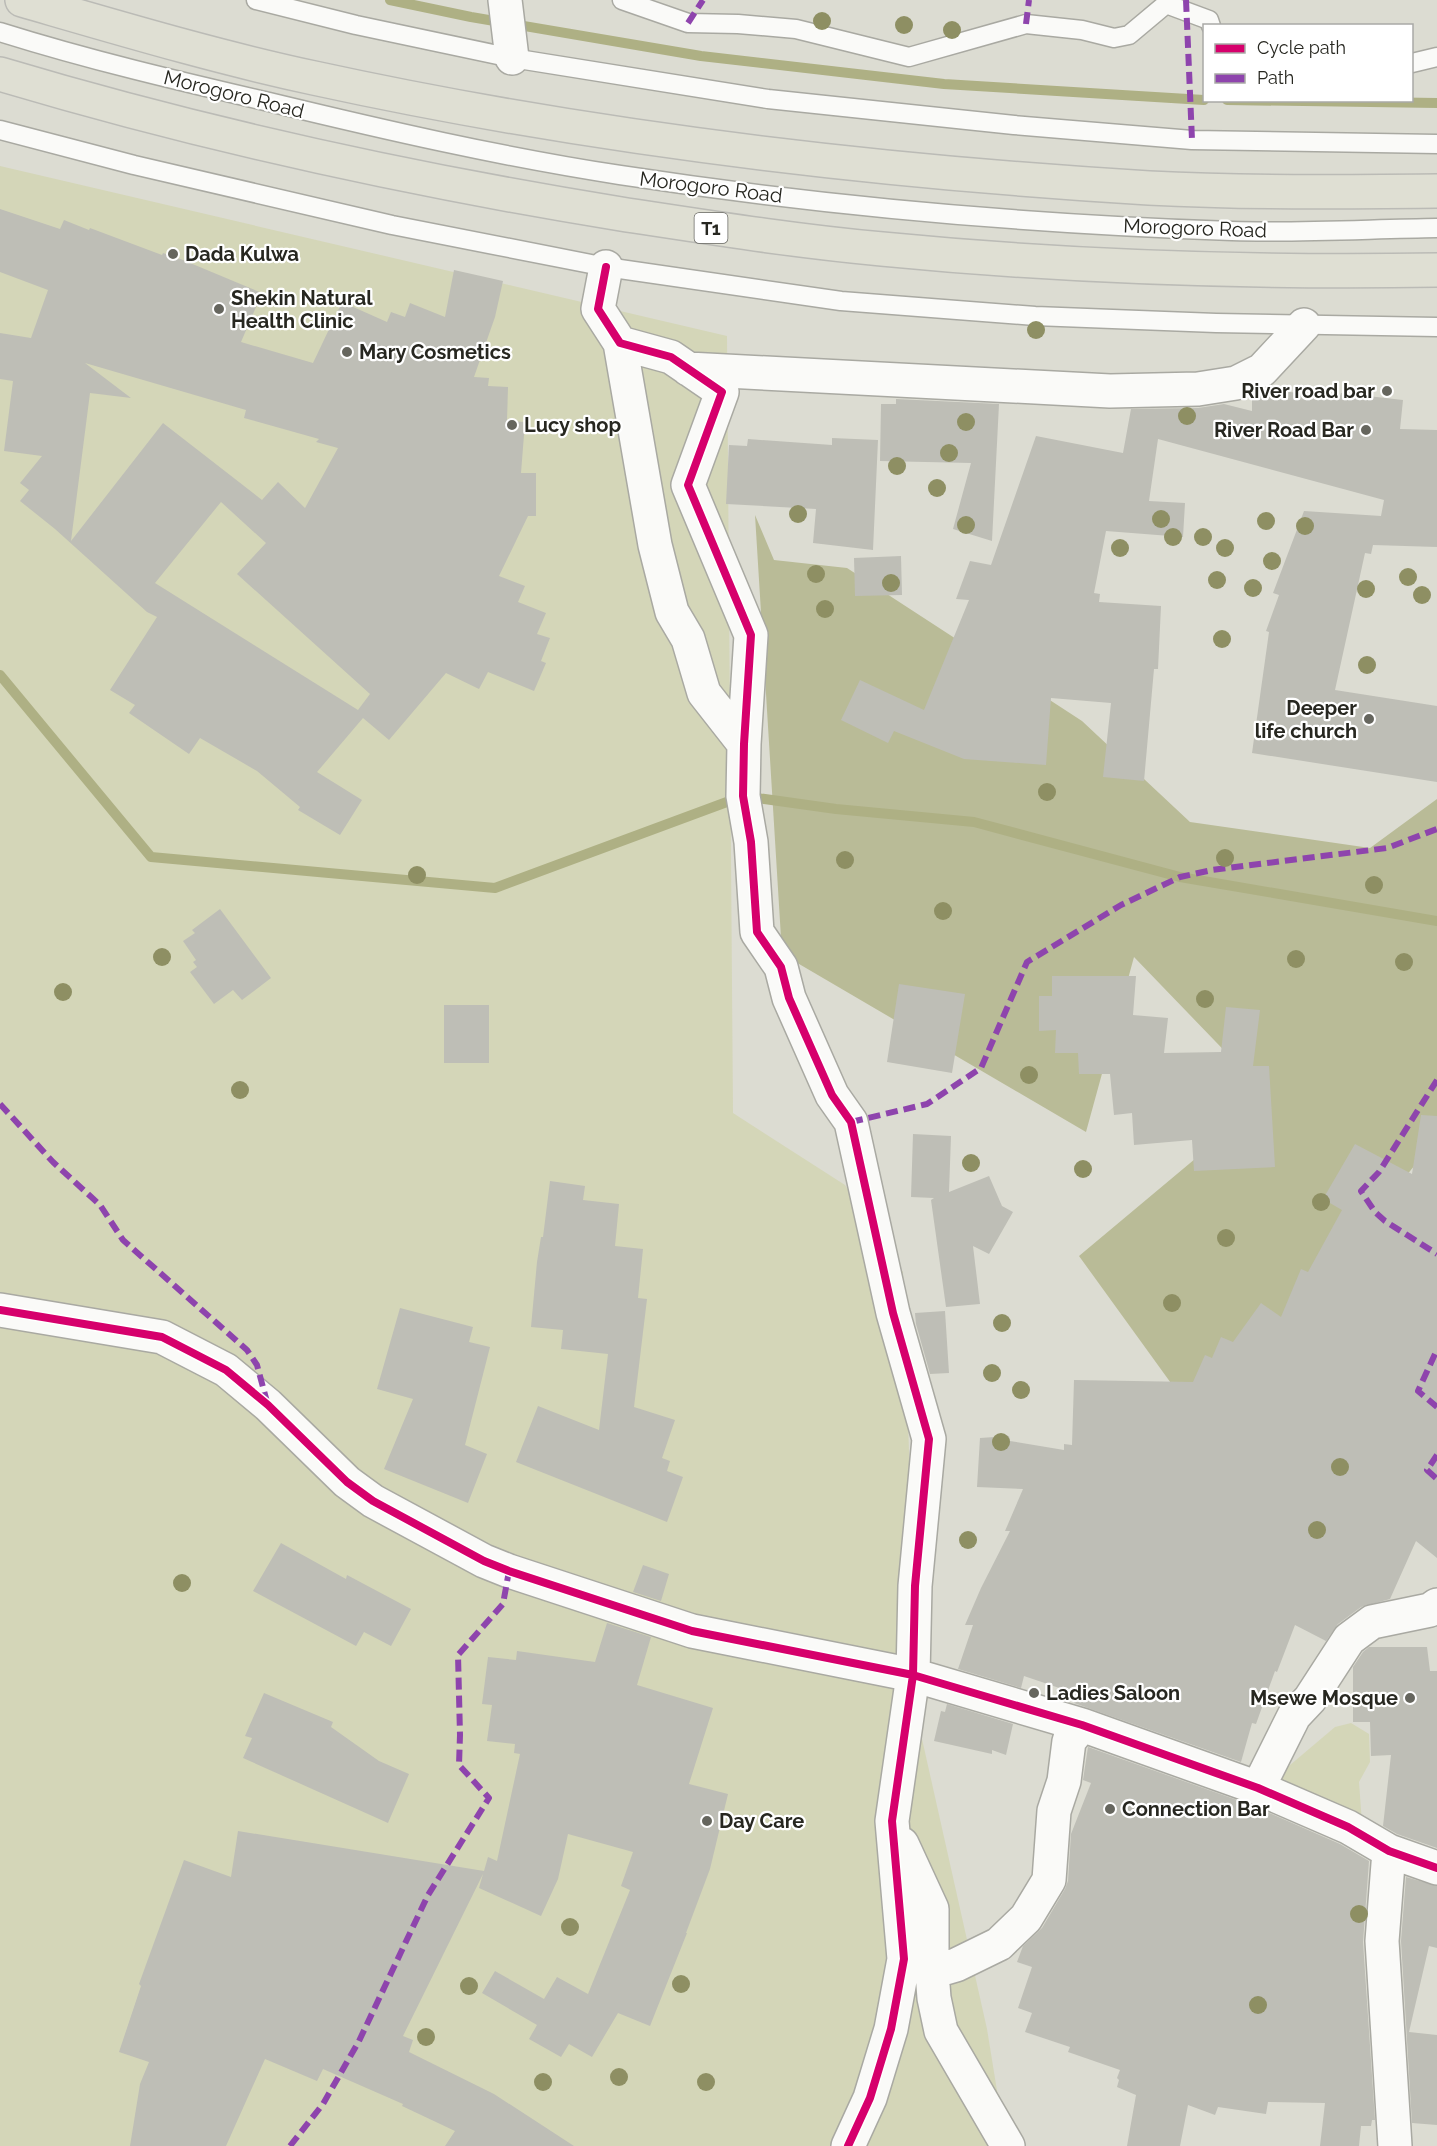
<svg xmlns="http://www.w3.org/2000/svg" width="1437" height="2146" viewBox="0 0 1437 2146" font-family="Raleway,sans-serif">
  <rect width="100%" height="100%" fill="#dcdcd2"/>
  <!-- green -->
  <path fill="#d4d6b8" d="M0,166L727,336L733,1113L845,1185L903,1272L918,1721L987,2029L1006,2146H0Z
    M1351,1723L1369,1734L1370,1762L1359,1782L1363,1837L1270,1782L1335,1727Z"/>
  <!-- forest -->
  <path fill="#b9bb97" d="M755,515L774,560L847,568L1082,721L1190,822L1370,848L1437,799V1138L1202,1426L1079,1256L1269,1097L1134,957L1086,1132L782,954Z"/>
  <g fill="none" stroke-linecap="round" stroke-linejoin="round">
    <!-- stream -->
    <path stroke="#aeb084" stroke-width="10" d="M390,0L471,17L701,56L944,84L1204,100
      M1227,100L1437,103
      M0,675L151,857L495,888L743,796L836,809L974,822L1180,877L1437,921"/>
  </g>
  <!-- building -->
  <path fill="#bebeb6" fill-rule="evenodd" d="M0,209L60,229L64,220L89,230L90,228L162,255L163,253L183,260L262,293L241,342L313,363L342,302L387,322L391,312L405,317L410,303L445,317L454,270L503,281L495,317L474,377L489,378L488,386L508,387L507,421L525,422L521,473H536V516H528L499,576L525,586L518,602L546,613L537,634L550,638L541,661L546,663L534,691L488,672L479,689L446,673L389,740L363,718L317,772L362,800L340,835L298,810L300,807L257,771L200,738L189,754L129,713L135,705L110,690L157,617L147,612L55,529L20,501L29,490L20,483L42,456L4,451L13,381L0,379V333L31,338L48,290L0,272ZM85,363L246,410L244,418L319,439L316,442L338,448L305,508L278,482L262,500L163,423L71,541L90,393L131,398ZM221,502L266,543L237,574L370,694L358,710L155,583Z
    M1264,390L1340,396L1341,393L1403,400L1400,429L1437,430V547L1373,545L1371,554L1365,553L1335,690L1437,706V782L1252,753L1269,632L1266,631L1279,595L1273,593L1304,511L1381,516L1384,500L1158,439L1149,501L1185,503L1183,537L1106,531L1094,593L1100,594L1099,602L1161,606L1158,669H1154L1144,781L1103,777L1111,703L1051,698L1046,765L964,759L894,731L888,743L841,720L860,680L924,710L969,600L956,599L970,561L991,565L1036,436L1123,453L1131,409L1198,408L1224,404L1252,411V396Z
    M896,399L999,404L992,541L953,529L971,463L880,461L881,404H896Z
    M832,438L878,440L873,550L813,543L816,509L726,504L729,445L747,446L748,439L832,445Z
    M901,556L902,595L855,596L854,558Z
    M220,909L271,978L242,1000L233,990L214,1004L190,972L197,967L193,962L196,960L183,941L195,933L192,930Z
    M1052,976H1136L1133,1015L1168,1018L1164,1053L1221,1052L1226,1007L1260,1010L1253,1066H1269L1275,1167L1194,1171L1192,1140L1134,1145L1132,1113L1114,1115L1110,1074H1079L1078,1053H1055L1056,1030L1039,1031V996H1052Z
    M899,984L965,994L952,1073L887,1062Z
    M444,1005H489V1063H444Z
    M1421,1115L1437,1116V1558L1416,1541L1390,1599L1361,1607L1338,1624L1326,1641L1295,1625L1277,1672L1275,1671L1256,1724L1252,1723L1241,1762L1074,1703L1077,1694L1024,1676L1021,1688L958,1669L973,1625H965L981,1588L1010,1531H1005L1023,1489L977,1487L980,1438L1009,1436L1010,1441L1064,1450V1444L1072,1445L1074,1380L1193,1382L1205,1355L1212,1358L1221,1337L1233,1342L1261,1303L1281,1317L1301,1269L1308,1272L1342,1210L1323,1199L1355,1144L1412,1174Z
    M913,1134L951,1136L949,1192L989,1176L1002,1206L1013,1212L989,1254L973,1246L980,1304L946,1307L931,1200L934,1198L911,1197Z
    M550,1181L585,1186L583,1200L619,1204L615,1246L643,1249L638,1298L647,1299L634,1407L675,1420L662,1458L670,1461L667,1471L683,1477L667,1522L516,1462L538,1406L599,1430L608,1354L561,1349L563,1330L531,1327L537,1262L541,1237H543Z
    M400,1308L473,1327L469,1342L490,1347L465,1445L487,1454L468,1503L384,1469L413,1399L377,1389Z
    M945,1311L949,1373L930,1374L916,1324L915,1313Z
    M281,1543L346,1579L347,1575L411,1609L391,1646L364,1632L356,1646L253,1591Z
    M643,1565L669,1574L661,1601L633,1592Z
    M607,1623L651,1637L637,1685L713,1708L689,1784L728,1794L710,1869L686,1933H687L650,2026L618,2013L592,2057L569,2044L561,2057L529,2039L537,2025L482,1993L495,1971L544,1999L557,1977L588,1994L630,1890L621,1886L633,1852L568,1834L558,1879L541,1916L479,1888L483,1874L403,2036L413,2040L409,2052L494,2094L574,2146H445L455,2131L402,2106L403,2104L323,2069L317,2081L265,2059L226,2146H130L140,2084L149,2062L119,2052L141,1986L139,1984L184,1860L231,1877L238,1831L484,1871L488,1857L497,1861L520,1754L514,1753L515,1744L487,1741L492,1705L482,1704L488,1657L516,1660L517,1651L595,1662Z
    M1369,1647H1427L1430,1671H1437V1848L1397,1834L1383,1826L1391,1755L1371,1756L1370,1722H1353V1667L1363,1652Z
    M264,1693L333,1722L331,1727L379,1761L409,1774L388,1823L243,1758L252,1738L245,1736Z
    M947,1704L1013,1724L1006,1755L992,1750V1754L934,1741L941,1711L945,1712Z
    M1088,1747L1251,1805L1340,1844L1369,1861L1363,1942L1375,2120H1372L1371,2126H1361L1359,2146H1320L1325,2103L1268,2102L1266,2114L1218,2107L1215,2115L1188,2105L1180,2146H1127L1136,2095L1117,2087L1119,2080L1117,2078L1120,2070L1068,2052L1070,2047L1025,2032L1032,2013L1018,2008L1032,1967L1017,1962L1023,1946L1042,1928L1065,1889L1068,1881L1071,1834L1091,1783L1083,1780Z
    M1406,1877L1437,1886V1948L1429,1946L1409,2032L1437,2035V2125L1412,2123L1401,1941Z"/>
  <g fill="none" stroke-linecap="round" stroke-linejoin="round">
    <defs>
      <path id="lane" d="M256,0L356,25L512,58L768,99L1014,125L1192,140L1437,144
        M622,0L688,23L738,24L796,29L909,57L1026,24L1082,30L1114,38L1129,35L1166,4L1209,20L1211,26
        M0,32C89,60 179,81 269,102C385,130 502,157 620,175C823,206 1027,224 1232,231C1300,233 1369,229 1437,228
        M1412,63L1437,57
        M0,130L134,165L392,225L606,267L841,301L1035,316L1216,323L1437,327"/>
      <path id="street" d="M505,0L512,58
        M606,267L598,309L620,343L671,357L722,392L688,485L751,635L744,744L743,796L751,842L757,932L781,967L789,998L832,1095L851,1122L893,1313L929,1439L915,1586L913,1675L892,1821L904,1959L891,2029L870,2098L848,2146
        M620,343L655,545L672,612L688,639L704,693L744,744
        M688,369L1110,391L1198,389L1236,383L1262,370L1304,325
        M0,1310L162,1337L226,1370L268,1405L347,1482L373,1501L484,1561L509,1571L692,1631L913,1675L1082,1725L1258,1788L1348,1827L1389,1851L1437,1868
        M1258,1788L1294,1716L1310,1699L1349,1639L1372,1622L1430,1610L1437,1605
        M902,1844L932,1909V1972L934,1998L941,2031L1008,2146
        M1389,1851L1382,1941L1395,2146
        M932,1972L956,1965L999,1944L1026,1918L1049,1880L1054,1811L1064,1781L1069,1741L1082,1725"/>
      <path id="highway" d="M22,0C119,28 216,57 314,78C589,138 869,171 1149,188C1245,193 1341,192 1437,191
        M0,74C204,135 411,180 621,214C707,227 794,241 882,249C1066,267 1252,273 1437,270"/>
    </defs>
    <!-- lane casing -->
    <use href="#lane" stroke="#a9a9a2" stroke-width="21"/>
    <!-- street casing -->
    <use href="#street" stroke="#a9a9a2" stroke-width="36"/>
    <!-- highway casing -->
    <use href="#highway" stroke="#bbbbb6" stroke-width="36"/>
    <!-- lane -->
    <use href="#lane" stroke="#fafaf8" stroke-width="18"/>
    <!-- street -->
    <use href="#street" stroke="#fafaf8" stroke-width="33"/>
    <!-- highway -->
    <use href="#highway" stroke="#dfdfd3" stroke-width="33"/>
    <!-- quiet -->
    <path stroke="#8e44ad" stroke-width="6" stroke-dasharray="12 6" stroke-linecap="butt" d="M1186,0L1192,140
      M688,23L703,0
      M1026,24L1029,0
      M1437,1080L1379,1172L1361,1191L1375,1212L1385,1221L1437,1254
      M0,1104L53,1162L100,1205L123,1240L247,1350L257,1365L267,1402
      M851,1122L927,1104L981,1068L1027,962L1121,905L1180,877L1212,870L1387,848L1437,829
      M1435,1354L1418,1391L1437,1407
      M1437,1455L1427,1470L1437,1479
      M290,2146L323,2104L359,2041L428,1895L489,1798L459,1765L460,1735L458,1655L503,1604L509,1571"/>
    <defs>
      <path id="cycleway" d="M606,267L598,309L620,343L671,357L722,392L688,485L751,635L744,744L743,796L751,842L757,932L781,967L789,998L832,1095L851,1122L893,1313L929,1439L915,1586L913,1675L892,1821L904,1959L891,2029L870,2098L848,2146
        M0,1310L162,1337L226,1370L268,1405L347,1482L373,1501L484,1561L509,1571L692,1631L913,1675L1082,1725L1258,1788L1348,1827L1389,1851L1437,1868"/>
    </defs>
    <!-- cycleway casing -->
    <use href="#cycleway" stroke="#fff" stroke-width="11"/>
    <!-- cycleway -->
    <use href="#cycleway" stroke="#d6006c" stroke-width="8"/>
  </g>
  <!-- trees -->
  <g fill="#8e8f63">
    <circle cx="822" cy="21" r="9"/>
    <circle cx="904" cy="25" r="9"/>
    <circle cx="952" cy="30" r="9"/>
    <circle cx="1036" cy="330" r="9"/>
    <circle cx="1187" cy="416" r="9"/>
    <circle cx="966" cy="422" r="9"/>
    <circle cx="949" cy="453" r="9"/>
    <circle cx="897" cy="466" r="9"/>
    <circle cx="937" cy="488" r="9"/>
    <circle cx="798" cy="514" r="9"/>
    <circle cx="1161" cy="519" r="9"/>
    <circle cx="1266" cy="521" r="9"/>
    <circle cx="966" cy="525" r="9"/>
    <circle cx="1305" cy="526" r="9"/>
    <circle cx="1173" cy="537" r="9"/>
    <circle cx="1203" cy="537" r="9"/>
    <circle cx="1120" cy="548" r="9"/>
    <circle cx="1225" cy="548" r="9"/>
    <circle cx="1272" cy="561" r="9"/>
    <circle cx="816" cy="574" r="9"/>
    <circle cx="1408" cy="577" r="9"/>
    <circle cx="1217" cy="580" r="9"/>
    <circle cx="891" cy="583" r="9"/>
    <circle cx="1253" cy="588" r="9"/>
    <circle cx="1366" cy="589" r="9"/>
    <circle cx="1422" cy="595" r="9"/>
    <circle cx="825" cy="609" r="9"/>
    <circle cx="1222" cy="639" r="9"/>
    <circle cx="1367" cy="665" r="9"/>
    <circle cx="1047" cy="792" r="9"/>
    <circle cx="1225" cy="858" r="9"/>
    <circle cx="845" cy="860" r="9"/>
    <circle cx="417" cy="875" r="9"/>
    <circle cx="1374" cy="885" r="9"/>
    <circle cx="943" cy="911" r="9"/>
    <circle cx="162" cy="957" r="9"/>
    <circle cx="1296" cy="959" r="9"/>
    <circle cx="1404" cy="962" r="9"/>
    <circle cx="63" cy="992" r="9"/>
    <circle cx="1205" cy="999" r="9"/>
    <circle cx="1029" cy="1075" r="9"/>
    <circle cx="240" cy="1090" r="9"/>
    <circle cx="971" cy="1163" r="9"/>
    <circle cx="1083" cy="1169" r="9"/>
    <circle cx="1321" cy="1202" r="9"/>
    <circle cx="1226" cy="1238" r="9"/>
    <circle cx="1172" cy="1303" r="9"/>
    <circle cx="1002" cy="1323" r="9"/>
    <circle cx="992" cy="1373" r="9"/>
    <circle cx="1021" cy="1390" r="9"/>
    <circle cx="1001" cy="1442" r="9"/>
    <circle cx="1340" cy="1467" r="9"/>
    <circle cx="1317" cy="1530" r="9"/>
    <circle cx="968" cy="1540" r="9"/>
    <circle cx="182" cy="1583" r="9"/>
    <circle cx="1359" cy="1914" r="9"/>
    <circle cx="570" cy="1927" r="9"/>
    <circle cx="681" cy="1984" r="9"/>
    <circle cx="469" cy="1986" r="9"/>
    <circle cx="1258" cy="2005" r="9"/>
    <circle cx="426" cy="2037" r="9"/>
    <circle cx="619" cy="2077" r="9"/>
    <circle cx="543" cy="2082" r="9"/>
    <circle cx="706" cy="2082" r="9"/>
  </g>
  <!-- markers -->
  <g fill="#66665e" stroke="#fff" stroke-width="2">
    <circle cx="173" cy="254" r="6"/>
    <circle cx="219" cy="309" r="6"/>
    <circle cx="347" cy="352" r="6"/>
    <circle cx="1387" cy="391" r="6"/>
    <circle cx="512" cy="425" r="6"/>
    <circle cx="1366" cy="430" r="6"/>
    <circle cx="1369" cy="719" r="6"/>
    <circle cx="1034" cy="1693" r="6"/>
    <circle cx="1410" cy="1698" r="6"/>
    <circle cx="1110" cy="1809" r="6"/>
    <circle cx="707" cy="1821" r="6"/>
  </g>
  <g text-anchor="middle" dominant-baseline="central" stroke-width="4.5" stroke-linejoin="round" paint-order="stroke">
    <!-- shield labels -->
    <rect fill="#fff" stroke="#686863" stroke-width="1.5" x="694.5" y="213" width="33" height="30" rx="4.5"/>
    <g font-size="18" font-weight="bold" fill="#272720">
      <text x="711" y="228">T1</text>
    </g>
    <!-- street labels -->
    <g font-size="20" fill="#272720" stroke="#fff">
      <text transform="translate(234 94) rotate(14)">Morogoro Road</text>
      <text transform="translate(711 187) rotate(7)">Morogoro Road</text>
      <text transform="translate(1195 228) rotate(2)">Morogoro Road</text>
    </g>
    <!-- poi labels -->
    <g font-size="20" font-weight="bold" fill="#272720" stroke="#fff" text-anchor="start">
      <text x="185" y="254">Dada Kulwa</text>
      <text x="231" y="298">Shekin Natural<tspan x="231" dy="23">Health Clinic</tspan></text>
      <text x="359" y="352">Mary Cosmetics</text>
      <text x="1375" y="391" text-anchor="end">River road bar</text>
      <text x="524" y="425">Lucy shop</text>
      <text x="1354" y="430" text-anchor="end">River Road Bar</text>
      <text x="1357" y="708" text-anchor="end">Deeper<tspan x="1357" dy="23">life church</tspan></text>
      <text x="1046" y="1693">Ladies Saloon</text>
      <text x="1398" y="1698" text-anchor="end">Msewe Mosque</text>
      <text x="1122" y="1809">Connection Bar</text>
      <text x="719" y="1821">Day Care</text>
    </g>
  </g>
  <!-- legend -->
  <rect x="1203" y="24" width="210" height="78" fill="#ffffff" stroke="#a9a9a6" stroke-width="1.5"/>
  <rect x="1215" y="44" width="30" height="9" fill="#d6006c" stroke="#a9a9a6" stroke-width="1.5"/>
  <text x="1257" y="54" font-size="18" fill="#272720">Cycle path</text>
  <rect x="1215" y="74" width="30" height="9" fill="#8e44ad" stroke="#a9a9a6" stroke-width="1.5"/>
  <text x="1257" y="84" font-size="18" fill="#272720">Path</text>
</svg>
